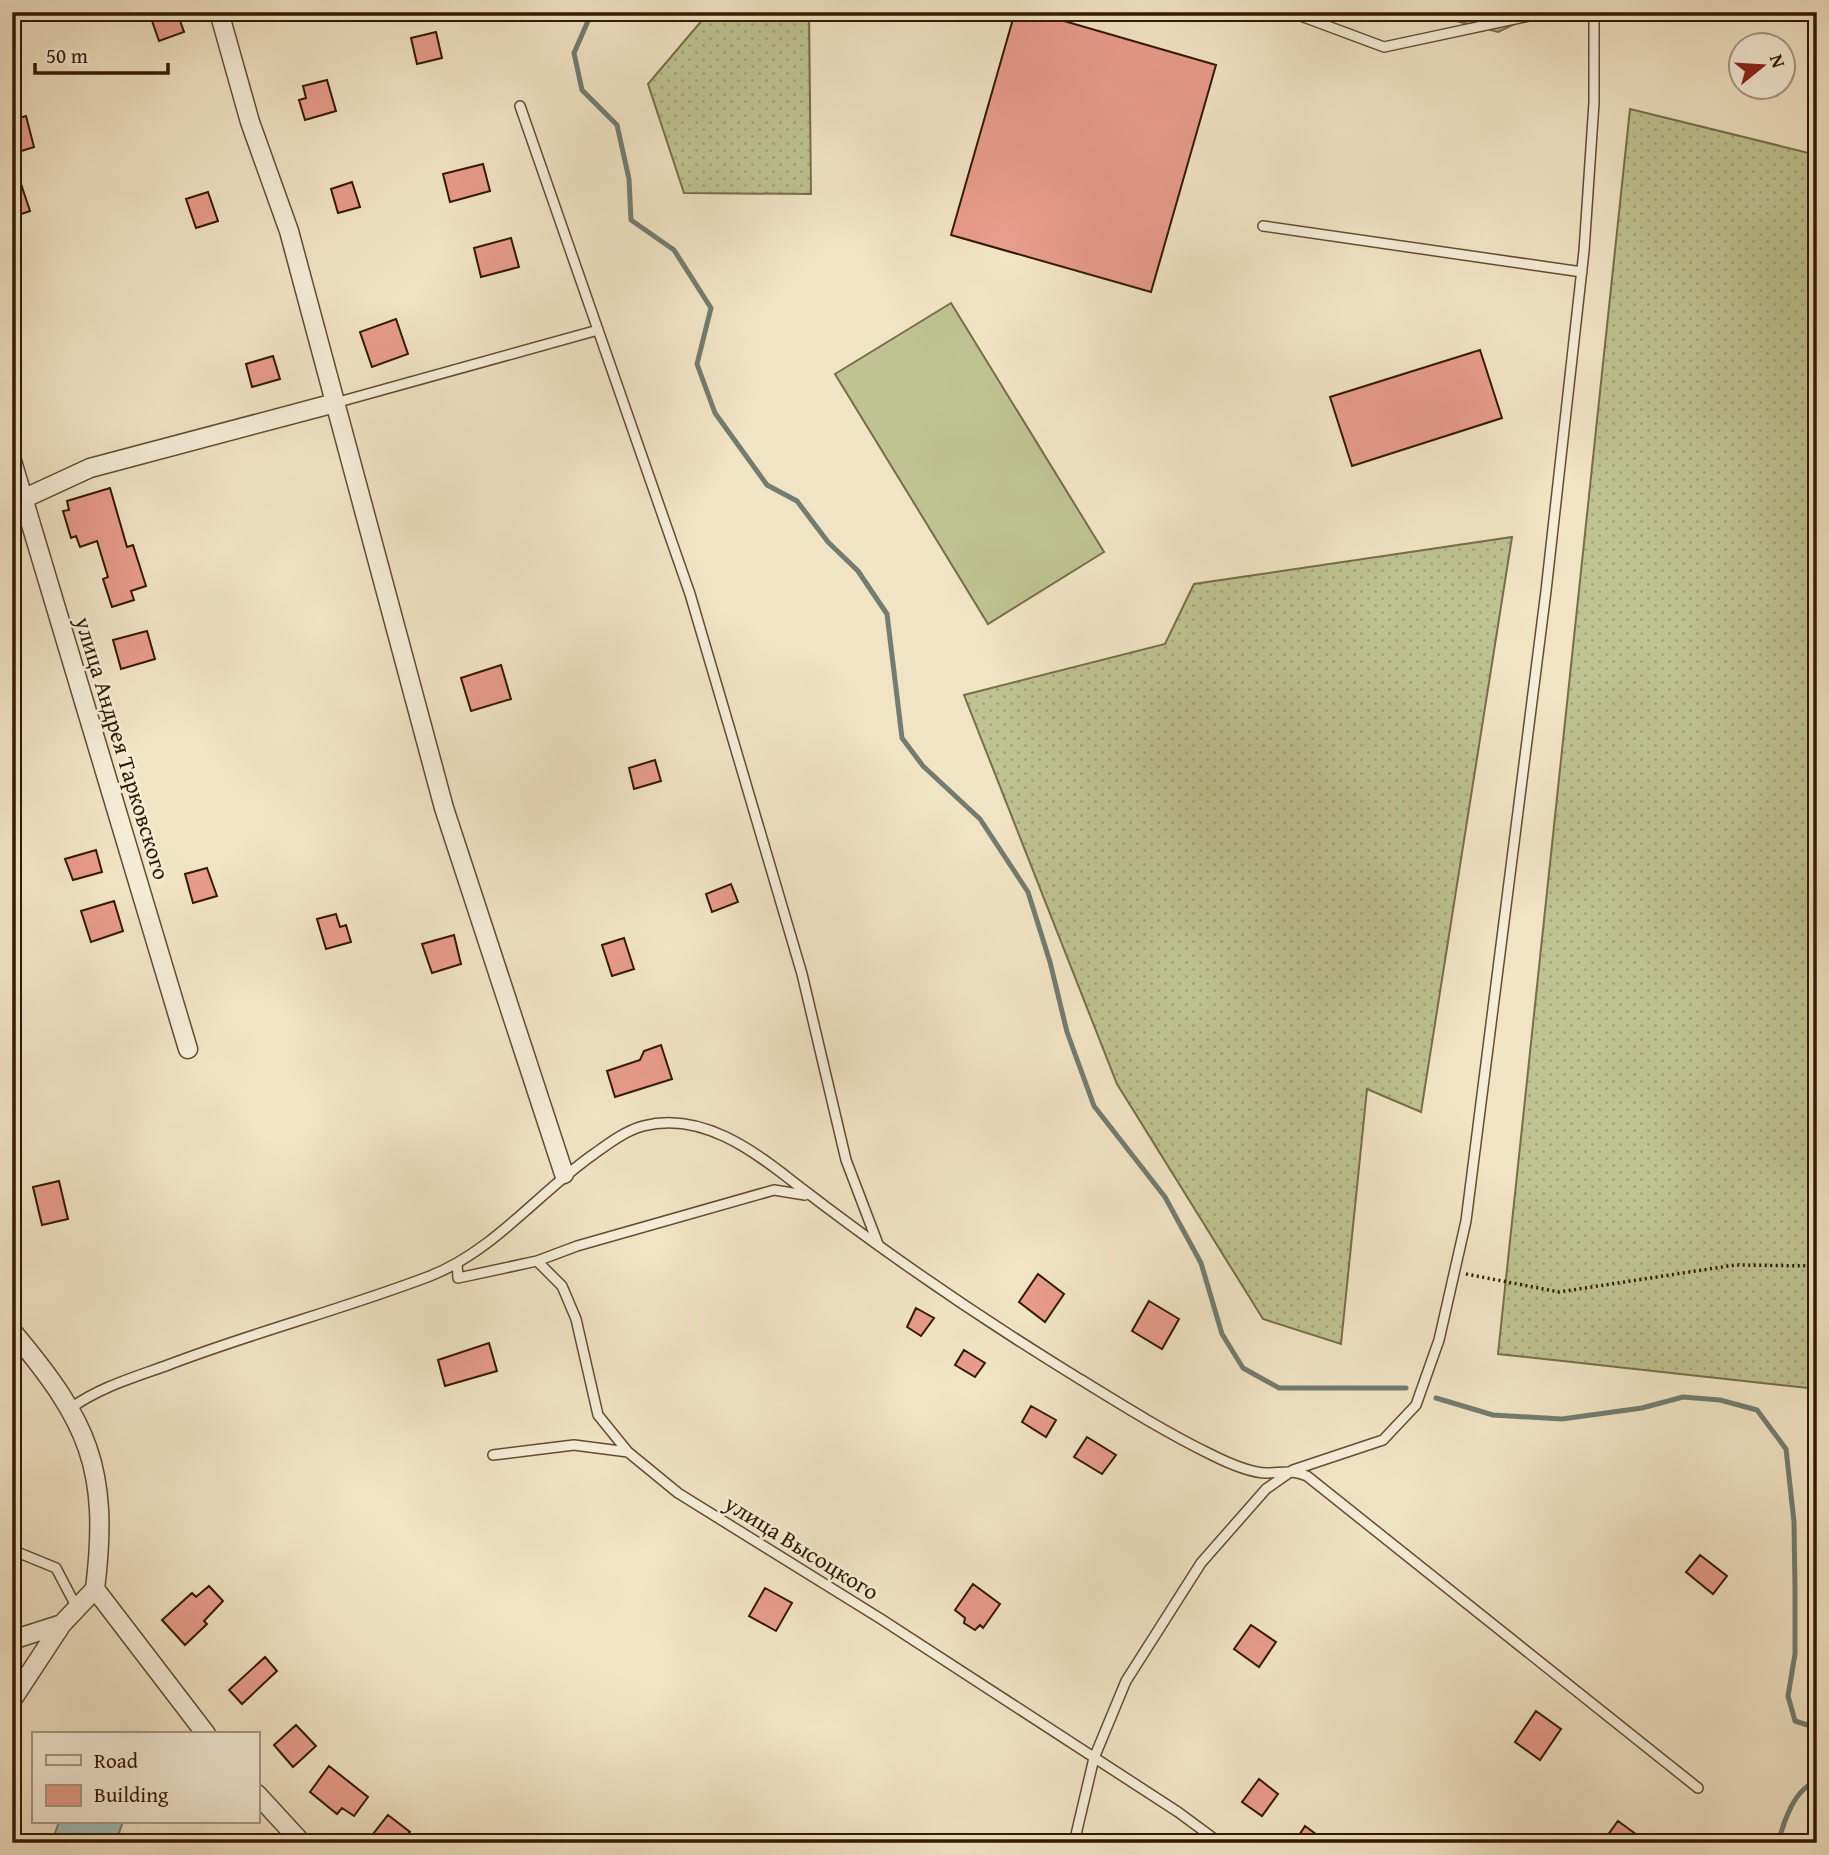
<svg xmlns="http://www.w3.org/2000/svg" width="1829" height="1855" viewBox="0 0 1829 1855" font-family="'Gentium Book Plus',serif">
  <defs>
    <pattern id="grass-dots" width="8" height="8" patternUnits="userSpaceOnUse" patternTransform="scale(1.75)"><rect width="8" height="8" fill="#bec391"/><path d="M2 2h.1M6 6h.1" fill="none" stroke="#a4a77b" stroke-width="1.8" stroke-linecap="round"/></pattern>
    <pattern id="garden-furrows" width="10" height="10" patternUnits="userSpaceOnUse" patternTransform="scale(1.75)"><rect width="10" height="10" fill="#bec391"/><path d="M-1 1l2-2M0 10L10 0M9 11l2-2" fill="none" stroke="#a4a77b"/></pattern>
  </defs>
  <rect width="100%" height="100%" fill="#f1e4c4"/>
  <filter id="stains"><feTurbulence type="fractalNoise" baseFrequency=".00286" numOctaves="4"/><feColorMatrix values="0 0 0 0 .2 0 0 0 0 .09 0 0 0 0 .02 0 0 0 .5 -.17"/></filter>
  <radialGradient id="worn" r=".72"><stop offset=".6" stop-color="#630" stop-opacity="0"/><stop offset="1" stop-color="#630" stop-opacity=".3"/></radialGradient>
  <!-- grass -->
  <path fill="url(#grass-dots)" stroke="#786e48" stroke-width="2" d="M709,12H809L811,194L684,193L648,84Z
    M1630,109L1817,155V1389L1498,1354Z
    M1512,537L1421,1112L1367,1089L1341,1344L1263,1319L1117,1084L964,695L1165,644L1194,584Z"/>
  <!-- garden -->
  <path fill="url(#garden-furrows)" stroke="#786e48" stroke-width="2" d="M1422,12H1540L1498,32Z"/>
  <!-- pitch -->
  <path fill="#bec391" stroke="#786e48" stroke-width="2" d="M951,303L1104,552L988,624L835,374Z"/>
  <!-- water -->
  <path fill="#9cbeba" stroke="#727c70" stroke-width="2" d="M59,1822H123L117,1838L106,1843H60L55,1833Z"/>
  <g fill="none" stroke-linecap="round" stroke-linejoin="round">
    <!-- stream -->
    <path stroke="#727c70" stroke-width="5" d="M592,12L574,53L582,90L617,125L629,179L631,220L674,250L711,308L697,364L715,413L767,485L797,501L828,542L858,571L887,614L902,738L923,766L980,819L1028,892L1050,962L1067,1032L1094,1106L1165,1197L1201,1263L1222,1334L1243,1368L1279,1388H1406
      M1436,1398L1493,1415L1562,1419L1642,1408L1683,1397L1720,1400L1757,1410L1786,1449L1794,1522L1795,1588V1654L1788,1696L1795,1721L1817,1728
      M1778,1843C1784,1821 1794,1789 1817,1781"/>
  </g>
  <!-- building -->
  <path fill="#e89c8b" stroke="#321900" stroke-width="2" d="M149,12H177L184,32L159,41Z
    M1015,12H1033L1216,65L1151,292L951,235Z
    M436,32L442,58L417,64L411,38Z
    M327,80L336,111L305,120L299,100L306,98L303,86Z
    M26,116L34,147L12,154V120Z
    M483,164L490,191L450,202L443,174Z
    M15,166L30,211L12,217V167Z
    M352,182L360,207L338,213L331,189Z
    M208,192L218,221L196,228L186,199Z
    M511,238L519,267L481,277L474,248Z
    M396,319L408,354L372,367L360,332Z
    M1480,350L1502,418L1352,466L1330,397Z
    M273,356L280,379L252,387L246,364Z
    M110,488L127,547L133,545L146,586L131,591L134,600L112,607L103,579L108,577L97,541L80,547L76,536L71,538L63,511L69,510L67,501Z
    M147,631L155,659L121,669L113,640Z
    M501,665L511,699L471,711L461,678Z
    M655,760L661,781L634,789L629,768Z
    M96,850L102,872L73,880L65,859Z
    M207,868L217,896L193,903L185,874Z
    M731,884L738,902L712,912L706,894Z
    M114,901L123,931L91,942L81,911Z
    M336,914L340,927L346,925L351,942L326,949L317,919Z
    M454,935L461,964L432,973L422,944Z
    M624,938L634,969L612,976L602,945Z
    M661,1045L672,1079L615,1097L607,1071L640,1060L644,1051Z
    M59,1181L68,1219L42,1225L33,1187Z
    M1038,1274L1064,1294L1045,1322L1019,1302Z
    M1149,1301L1179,1319L1162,1349L1132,1331Z
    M916,1308L934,1318L921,1336L907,1327Z
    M489,1343L497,1371L445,1386L438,1360Z
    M964,1350L985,1363L975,1377L955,1365Z
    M1031,1406L1056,1420L1046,1437L1022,1422Z
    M1087,1437L1116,1455L1102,1474L1074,1457Z
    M1700,1555L1727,1576L1713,1594L1686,1572Z
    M973,1584L1000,1604L983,1628L980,1625L975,1630L964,1623L965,1618L955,1610Z
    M209,1586L223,1601L204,1621L207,1624L185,1645L162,1620L192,1593L196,1597Z
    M765,1588L792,1603L776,1631L749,1616Z
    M1251,1625L1276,1642L1259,1667L1234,1649Z
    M265,1657L277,1671L242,1704L229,1690Z
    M1536,1711L1561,1729L1540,1760L1515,1742Z
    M296,1725L316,1746L293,1767L274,1745Z
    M329,1766L368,1797L354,1816L342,1808L337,1814L310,1792Z
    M1259,1779L1278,1794L1262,1816L1242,1802Z
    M388,1815L410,1832L401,1843H366Z
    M1618,1821L1648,1843H1602Z
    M1305,1826L1328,1843H1294Z"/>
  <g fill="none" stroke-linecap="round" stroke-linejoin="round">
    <defs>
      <path id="lane" d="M1290,12L1384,47L1548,12
        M520,106L690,594L802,974L846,1160L878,1244
        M1263,226L1582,272
        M335,403L598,330
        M537,1261L577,1246L774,1190L805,1195
        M457,1263L458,1278L537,1261L562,1286L576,1319L598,1415L628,1452L678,1493L881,1619L1178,1812L1220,1843
        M71,1408C100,1387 135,1377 168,1365C254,1332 344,1309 430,1276C494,1251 539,1192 594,1154C609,1143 625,1131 643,1126C701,1111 753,1150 796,1184C884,1252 976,1315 1070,1373C1117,1402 1163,1431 1212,1455C1226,1462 1249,1472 1265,1473C1282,1473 1291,1469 1307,1476L1698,1788
        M493,1455L574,1445L628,1452
        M12,1550L56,1568L77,1608
        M1074,1843L1094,1758L1126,1681L1201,1563L1266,1489L1293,1470L1383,1440L1416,1405L1439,1340L1466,1221L1546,591L1584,251L1594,103V12"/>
      <path id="street" d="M219,12L250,122L289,231L444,808L564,1174
        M12,461L188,1049
        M12,504L90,468L335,403
        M12,1331C88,1421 110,1468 95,1589
        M95,1589L206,1734
        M12,1640L62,1624
        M12,1700L62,1624L95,1589
        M257,1794L302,1843"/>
    </defs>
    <!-- lane casing -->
    <use href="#lane" stroke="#624c31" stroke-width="12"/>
    <!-- street casing -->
    <use href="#street" stroke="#624c31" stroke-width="21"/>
    <!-- path -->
    <path stroke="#321900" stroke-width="3.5" stroke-dasharray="2 3.5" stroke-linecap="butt" d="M1787,12L1817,22
      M1466,1274L1559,1292L1735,1265L1817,1266"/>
    <!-- lane -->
    <use href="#lane" stroke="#f6edd9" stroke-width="9"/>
    <!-- street -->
    <use href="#street" stroke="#f6edd9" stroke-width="18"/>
  </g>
  <g text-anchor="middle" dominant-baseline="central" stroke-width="5" stroke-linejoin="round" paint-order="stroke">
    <!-- street labels -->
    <g font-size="23" fill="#321900" stroke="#f6edd9">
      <text transform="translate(123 748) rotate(73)">улица Андрея Тарковского</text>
      <text transform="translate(802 1547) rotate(32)">улица Высоцкого</text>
    </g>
  </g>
  <!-- margin -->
  <rect width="1829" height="1855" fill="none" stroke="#f1e4c4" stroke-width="42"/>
  <rect x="14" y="14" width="1801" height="1827" fill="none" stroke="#321900" stroke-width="3.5"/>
  <rect x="21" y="21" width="1787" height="1813" fill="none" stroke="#321900" stroke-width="2"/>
  <!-- legend -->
  <rect x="32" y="1732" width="228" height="91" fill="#f6edd9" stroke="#a89882" stroke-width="2"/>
  <rect x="46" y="1755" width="35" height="10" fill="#f6edd9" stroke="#a89882" stroke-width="2"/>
  <text x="94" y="1768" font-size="21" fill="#321900">Road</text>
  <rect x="46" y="1785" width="35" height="21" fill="#e89c8b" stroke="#a89882" stroke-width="2"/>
  <text x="94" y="1802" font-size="21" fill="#321900">Building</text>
  <!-- north arrow -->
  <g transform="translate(1762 66) rotate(72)"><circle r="33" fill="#f6edd9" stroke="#a89882" stroke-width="2"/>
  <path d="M0-5L12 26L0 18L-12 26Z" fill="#8f2418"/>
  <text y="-10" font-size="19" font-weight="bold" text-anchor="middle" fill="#321900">N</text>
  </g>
  <!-- scale -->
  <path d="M35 63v10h133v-10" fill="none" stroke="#321900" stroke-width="3.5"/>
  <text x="46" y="63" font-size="21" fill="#321900" stroke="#f6edd9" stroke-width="5" paint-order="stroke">50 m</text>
  <rect width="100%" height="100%" filter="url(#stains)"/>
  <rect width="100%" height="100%" fill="url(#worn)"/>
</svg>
